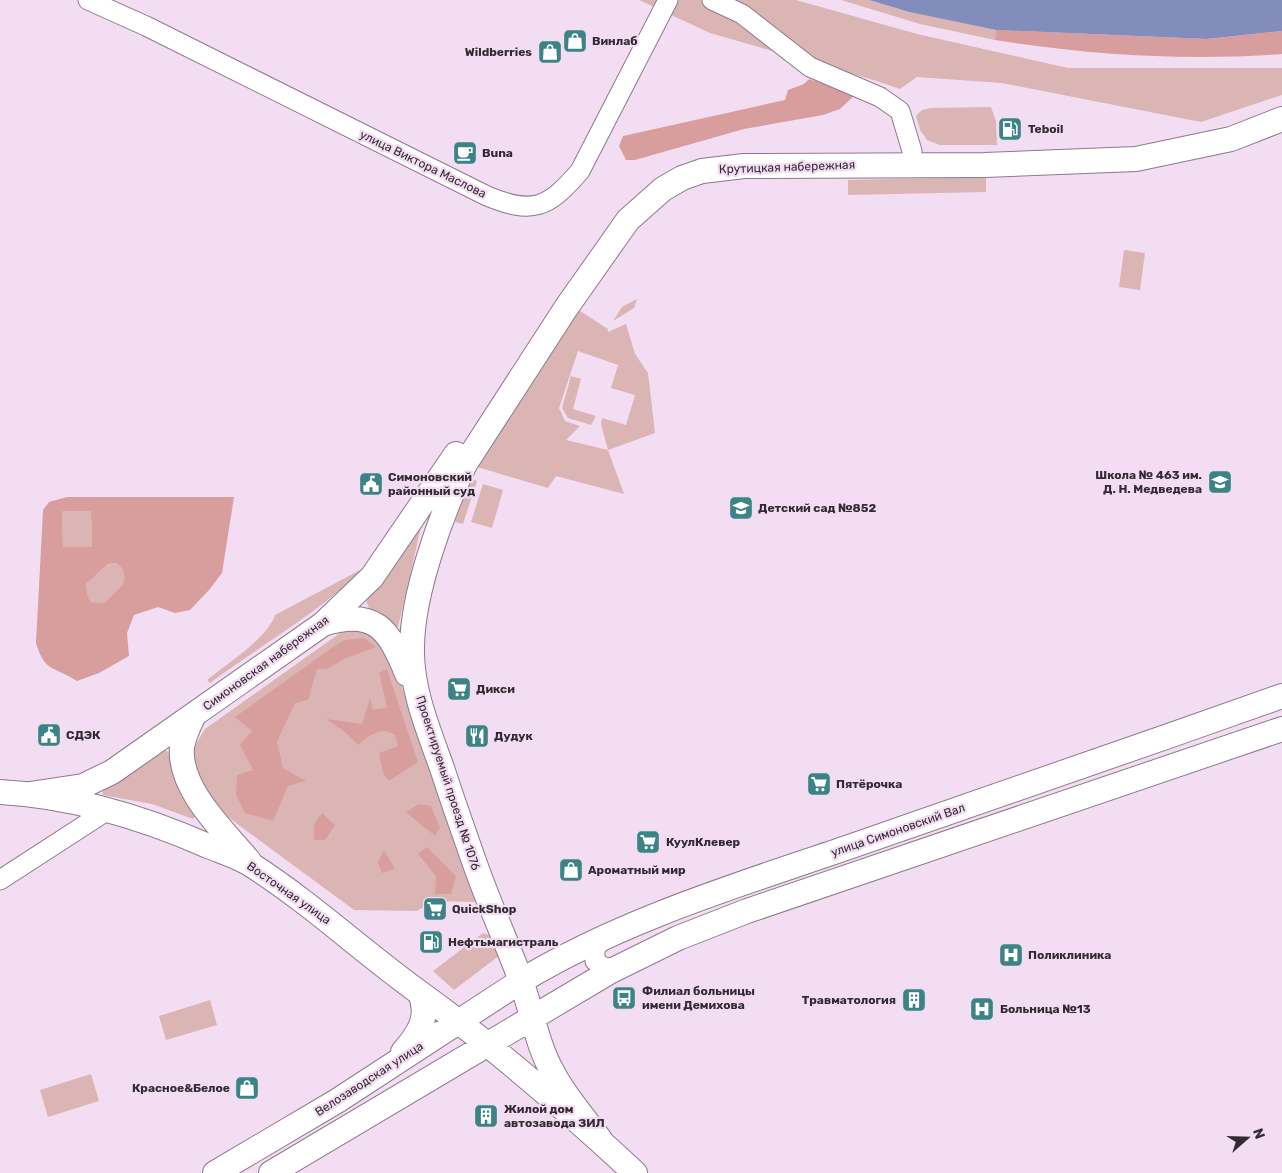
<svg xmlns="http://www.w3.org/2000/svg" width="1282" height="1173" viewBox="0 0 1282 1173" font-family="Rubik,sans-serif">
  <rect width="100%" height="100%" fill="#f3ddf2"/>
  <!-- green -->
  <path fill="#dab5b4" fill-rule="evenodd" d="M639,0H796L917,34L1068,68H1282V95L1201,122L1002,83L917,77L900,89L877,81L710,33Z
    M841,0H869L909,12L996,30L995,40L920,24Z
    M991,107L996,121L997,145H940L927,140L920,130L916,116L922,110L931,108Z
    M986,177V192L848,195V180Z
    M1124,250L1145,253L1140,290L1119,287Z
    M637,299L634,308L613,321L622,307Z
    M577,309L608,329V332L626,324L635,354L648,373L655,433L608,450L624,494L556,476L548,488L477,467ZM578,351L618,365L611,388L635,395L626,425L602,418L601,424L608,450L566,440L580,426L565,421L559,408Z
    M571,376L581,379L573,409L596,416L591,425L568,418L562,408Z
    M470,478L477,481L463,524L455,522Z
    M483,484L503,490L492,528L471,522Z
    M62,511H91L92,547H63Z
    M415,524L421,527L398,627L393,628L388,619L369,609L365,596Z
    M115,563C124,567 126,575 123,584L104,603L91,602L88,597L86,584L108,564Z
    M364,568C319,613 261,645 210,683L207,680C226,664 268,638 275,615Z
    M351,629L374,632L396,670L476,902L433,901L417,911L354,910L228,817L202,791L191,760L196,744L205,729L340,633Z
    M162,748L172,755C170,778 187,794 200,811L193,819L152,804L103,795V787Z
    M483,933L494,937L500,955L454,990L433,971Z
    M210,1000L217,1025L166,1040L159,1016Z
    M91,1074L99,1101L48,1117L40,1090Z"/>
  <!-- forest -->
  <path fill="#d89e9e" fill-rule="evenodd" d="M996,30L1207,39L1282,31V54C1186,61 1089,55 995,40Z
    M809,79L856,94L840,109L823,115L744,129L635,160H626L619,146L623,136L785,100L788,90L804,84Z
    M67,497H234L222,573L209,590L190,610L175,613L158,607L134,615L127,633L129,656L99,673L77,681C54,666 45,673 36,643L43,510L49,502ZM62,511H91L92,547H63ZM115,563C124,567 126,575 123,584L104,603L91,602L88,597L86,584L108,564Z
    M364,638L376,647L344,659L327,669H317L308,700L295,703L277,742L283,768L306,781L288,786L273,821L245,813L236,795L237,775L253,770L240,745L252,731L235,717L333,647L345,640Z
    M387,669L418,762L389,781L383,773L379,753L398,746L395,735C380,726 370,735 358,745L345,732L326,719L362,724L370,698L373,710L387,707L379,673Z
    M419,804L431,806L440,828L435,836L406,812Z
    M322,813L335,825L325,840H314V824Z
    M427,847L456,876L451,894H435L436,876L418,854Z
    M384,850L395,869L382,873L378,862Z"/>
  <!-- water -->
  <path fill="#838dbb" d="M869,0H1282V31L1207,39L996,30L909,12Z"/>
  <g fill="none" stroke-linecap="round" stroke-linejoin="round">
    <defs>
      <path id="minor" d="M88,0L146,26L487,196C533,215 548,208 580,171L668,0
        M712,0L742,14L810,67L880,97L900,111L912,151
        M0,880L108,810
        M606,937L595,948V961L605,968L619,967"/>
      <path id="major" d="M323,624C375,608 389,629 407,674
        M194,715C189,725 184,736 182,747C178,789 225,832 249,861
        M0,792C73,796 142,817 208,846C223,852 240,857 253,866C312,904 363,952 420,993C495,1047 567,1110 635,1173
        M30,794L83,786L112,772L323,624L372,577L456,454
        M403,1052C419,1034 430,1017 420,993
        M601,1141C585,1118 566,1098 553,1073C537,1045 532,1011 521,981C506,940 488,902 474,861C463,830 452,799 442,768C428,729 411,689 412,648C412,593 442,513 465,464L566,308L628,220L663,189L682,178L702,171L744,166L984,165L1136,159L1231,139L1282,119
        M215,1173L337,1101L521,981C622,920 738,885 849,847C994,797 1138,747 1282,696
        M271,1173L611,971L678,938L747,911L1282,729"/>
    </defs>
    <!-- minor casing -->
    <use href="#minor" stroke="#8d798d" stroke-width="21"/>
    <!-- major casing -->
    <use href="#major" stroke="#8d798d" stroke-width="26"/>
    <!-- minor -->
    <use href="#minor" stroke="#fff" stroke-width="19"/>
    <!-- major -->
    <use href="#major" stroke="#fff" stroke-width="24"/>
  </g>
  <!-- icons -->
  <defs>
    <symbol id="shop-square" viewBox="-11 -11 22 22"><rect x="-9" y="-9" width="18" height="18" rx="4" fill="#3b8384" stroke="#f3ddf2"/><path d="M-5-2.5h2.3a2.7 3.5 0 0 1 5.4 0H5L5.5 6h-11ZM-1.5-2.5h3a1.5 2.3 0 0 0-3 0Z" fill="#fff"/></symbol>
    <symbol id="fuel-square" viewBox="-11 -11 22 22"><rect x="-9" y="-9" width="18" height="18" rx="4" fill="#3b8384" stroke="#f3ddf2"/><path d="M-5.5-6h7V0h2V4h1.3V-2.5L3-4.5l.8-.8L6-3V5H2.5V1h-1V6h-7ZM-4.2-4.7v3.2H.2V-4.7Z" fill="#fff"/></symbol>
    <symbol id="cafe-square" viewBox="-11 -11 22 22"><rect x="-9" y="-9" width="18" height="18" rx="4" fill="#3b8384" stroke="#f3ddf2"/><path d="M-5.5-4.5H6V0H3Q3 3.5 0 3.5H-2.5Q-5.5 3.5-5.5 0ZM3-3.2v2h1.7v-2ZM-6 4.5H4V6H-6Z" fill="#fff"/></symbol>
    <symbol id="school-square" viewBox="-11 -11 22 22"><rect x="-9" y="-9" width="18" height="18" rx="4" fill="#3b8384" stroke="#f3ddf2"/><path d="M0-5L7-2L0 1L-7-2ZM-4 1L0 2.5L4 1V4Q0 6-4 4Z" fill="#fff"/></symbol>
    <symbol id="civic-square" viewBox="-11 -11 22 22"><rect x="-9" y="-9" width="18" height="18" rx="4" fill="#3b8384" stroke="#f3ddf2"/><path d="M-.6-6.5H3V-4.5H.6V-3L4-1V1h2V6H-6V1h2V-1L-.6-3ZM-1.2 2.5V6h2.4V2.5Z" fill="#fff"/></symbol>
    <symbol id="supermarket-square" viewBox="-11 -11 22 22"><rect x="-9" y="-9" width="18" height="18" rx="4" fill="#3b8384" stroke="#f3ddf2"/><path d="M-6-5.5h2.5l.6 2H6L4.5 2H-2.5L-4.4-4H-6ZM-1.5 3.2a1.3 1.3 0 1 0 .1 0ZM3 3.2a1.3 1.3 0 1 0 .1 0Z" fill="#fff"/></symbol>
    <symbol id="restaurant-square" viewBox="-11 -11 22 22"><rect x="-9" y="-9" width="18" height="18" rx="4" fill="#3b8384" stroke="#f3ddf2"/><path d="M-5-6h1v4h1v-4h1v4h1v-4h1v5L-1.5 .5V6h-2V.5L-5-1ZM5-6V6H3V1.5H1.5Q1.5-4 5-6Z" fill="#fff"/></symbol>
    <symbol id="hospital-square" viewBox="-11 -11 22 22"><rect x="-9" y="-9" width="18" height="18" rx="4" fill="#3b8384" stroke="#f3ddf2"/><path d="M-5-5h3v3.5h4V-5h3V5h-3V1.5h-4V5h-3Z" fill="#fff"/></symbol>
    <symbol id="bus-square" viewBox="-11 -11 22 22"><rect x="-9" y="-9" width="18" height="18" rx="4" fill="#3b8384" stroke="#f3ddf2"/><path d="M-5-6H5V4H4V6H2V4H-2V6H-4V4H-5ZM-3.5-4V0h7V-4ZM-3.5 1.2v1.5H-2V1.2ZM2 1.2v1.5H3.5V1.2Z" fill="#fff"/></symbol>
    <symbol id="building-square" viewBox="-11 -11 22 22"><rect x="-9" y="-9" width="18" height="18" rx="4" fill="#3b8384" stroke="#f3ddf2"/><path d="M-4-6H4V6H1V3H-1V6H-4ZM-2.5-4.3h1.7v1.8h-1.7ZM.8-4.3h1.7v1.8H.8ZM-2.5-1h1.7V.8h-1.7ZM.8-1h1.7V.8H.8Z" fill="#fff"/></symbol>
  </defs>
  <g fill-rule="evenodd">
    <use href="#shop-square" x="561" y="27" width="28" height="28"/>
    <use href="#shop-square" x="536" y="38" width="28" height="28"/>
    <use href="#fuel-square" x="996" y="115" width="28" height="28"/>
    <use href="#cafe-square" x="451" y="139" width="28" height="28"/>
    <use href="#school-square" x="1206" y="468" width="28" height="28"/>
    <use href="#civic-square" x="357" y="470" width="28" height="28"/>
    <use href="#school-square" x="727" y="494" width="28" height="28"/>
    <use href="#supermarket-square" x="445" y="675" width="28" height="28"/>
    <use href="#civic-square" x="35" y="721" width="28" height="28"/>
    <use href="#restaurant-square" x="463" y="722" width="28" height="28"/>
    <use href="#supermarket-square" x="805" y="770" width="28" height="28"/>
    <use href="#supermarket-square" x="634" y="828" width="28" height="28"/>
    <use href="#shop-square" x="557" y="856" width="28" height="28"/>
    <use href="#supermarket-square" x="421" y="895" width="28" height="28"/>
    <use href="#fuel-square" x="417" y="928" width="28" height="28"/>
    <use href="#hospital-square" x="997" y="941" width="28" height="28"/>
    <use href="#bus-square" x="610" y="984" width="28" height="28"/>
    <use href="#building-square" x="900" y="986" width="28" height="28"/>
    <use href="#hospital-square" x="968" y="995" width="28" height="28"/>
    <use href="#shop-square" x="233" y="1074" width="28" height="28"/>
    <use href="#building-square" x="472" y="1102" width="28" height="28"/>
  </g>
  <g text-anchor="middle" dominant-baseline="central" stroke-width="4.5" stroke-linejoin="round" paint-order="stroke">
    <!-- poi labels -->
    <g font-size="12" font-weight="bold" fill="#332b33" stroke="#f3ddf2" text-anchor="start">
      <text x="592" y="41">Винлаб</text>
      <text x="532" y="52" text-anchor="end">Wildberries</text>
      <text x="1028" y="129">Teboil</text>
      <text x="482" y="153">Buna</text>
      <text x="1202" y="475" text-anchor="end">Школа № 463 им.<tspan x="1202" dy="14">Д. Н. Медведева</tspan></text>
      <text x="388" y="477">Симоновский<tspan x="388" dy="14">районный суд</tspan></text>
      <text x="758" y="508">Детский сад №852</text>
      <text x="476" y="689">Дикси</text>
      <text x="66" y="735">СДЭК</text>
      <text x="494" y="736">Дудук</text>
      <text x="836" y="784">Пятёрочка</text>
      <text x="666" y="842">КуулКлевер</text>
      <text x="588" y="870">Ароматный мир</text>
      <text x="452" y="909">QuickShop</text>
      <text x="448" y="942">Нефтьмагистраль</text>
      <text x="1028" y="955">Поликлиника</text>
      <text x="642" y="991">Филиал больницы<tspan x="642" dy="14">имени Демихова</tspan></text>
      <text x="896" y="1000" text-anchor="end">Травматология</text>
      <text x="1000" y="1009">Больница №13</text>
      <text x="230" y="1088" text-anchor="end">Красное&amp;Белое</text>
      <text x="504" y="1109">Жилой дом<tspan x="504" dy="14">автозавода ЗИЛ</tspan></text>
    </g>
    <!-- street labels -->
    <g font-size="12" fill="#332b33" stroke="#f3ddf2">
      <text transform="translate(423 164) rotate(26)">улица Виктора Маслова</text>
      <text transform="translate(787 167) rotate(-2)">Крутицкая набережная</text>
      <text transform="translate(266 663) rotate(-36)">Симоновская набережная</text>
      <text transform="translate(448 783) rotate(72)">Проектируемый проезд № 1076</text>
      <text transform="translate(898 830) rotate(-19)">улица Симоновский Вал</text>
      <text transform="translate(289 893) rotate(35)">Восточная улица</text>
      <text transform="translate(369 1079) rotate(-33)">Велозаводская улица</text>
    </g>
  </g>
  <!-- north arrow -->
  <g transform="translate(1247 1138) rotate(70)" stroke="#f3ddf2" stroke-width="4" paint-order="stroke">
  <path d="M0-4L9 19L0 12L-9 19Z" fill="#332b33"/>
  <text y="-8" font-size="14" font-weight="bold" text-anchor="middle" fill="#332b33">N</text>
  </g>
</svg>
